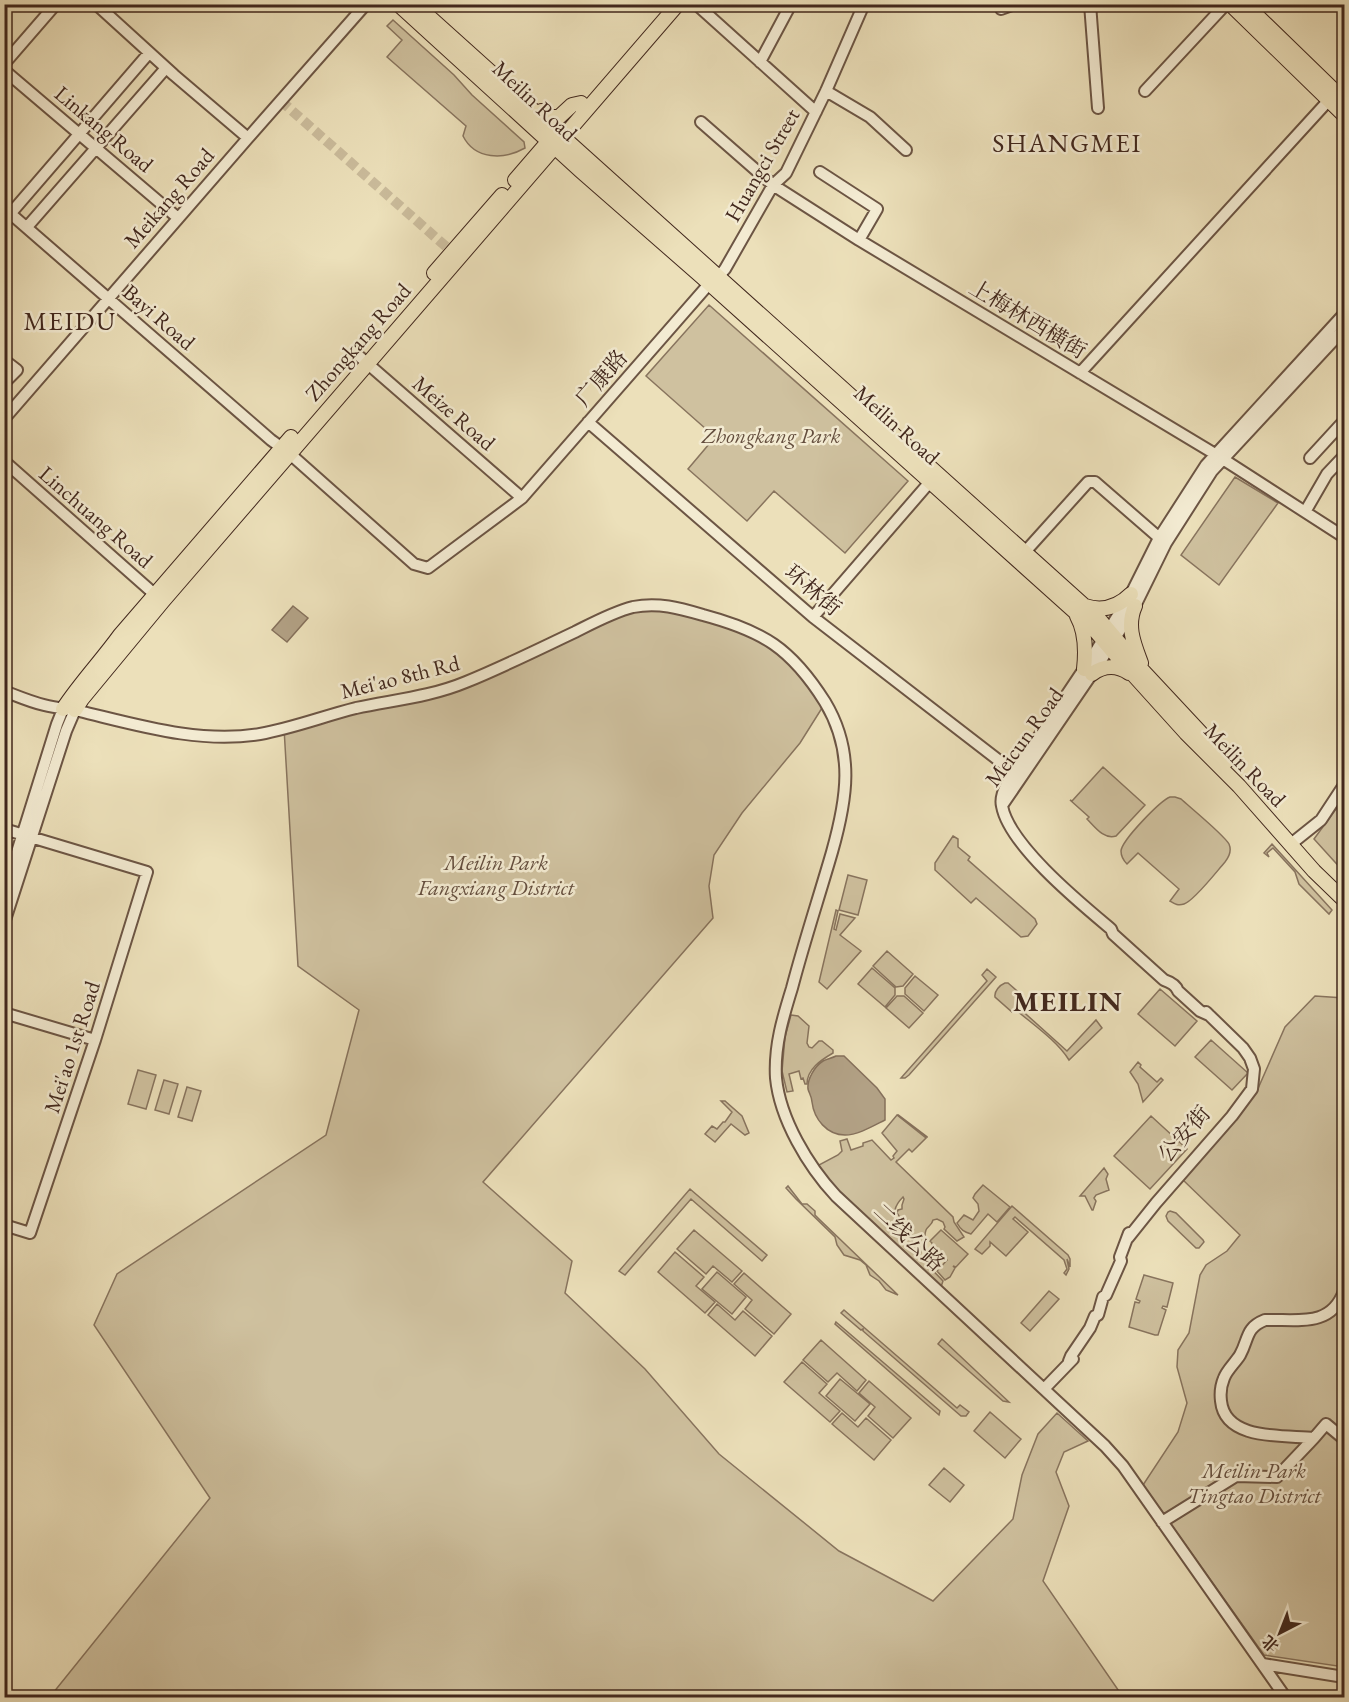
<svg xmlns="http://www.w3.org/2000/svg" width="1349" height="1702" viewBox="0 0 1349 1702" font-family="'EB Garamond','Noto Serif SC',serif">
  <rect width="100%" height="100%" fill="#ece0ba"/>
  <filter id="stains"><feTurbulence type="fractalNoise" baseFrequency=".00333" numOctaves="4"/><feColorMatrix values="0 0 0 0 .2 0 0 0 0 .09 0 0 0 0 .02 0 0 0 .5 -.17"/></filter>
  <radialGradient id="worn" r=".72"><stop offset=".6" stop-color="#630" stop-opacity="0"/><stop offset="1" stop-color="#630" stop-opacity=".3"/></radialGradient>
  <!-- green -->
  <path fill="#cfc19f" stroke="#88745e" stroke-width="1.5" d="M393,20L454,75L472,95L524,142L525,148C504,160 475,160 463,136L466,126L387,57L402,40L387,26Z
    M709,305L908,481L845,553L774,491L747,521L688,469L715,437L646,376Z
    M1235,477L1278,503L1219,585L1181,555Z
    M653,605L763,636L820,694L822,708L800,743L742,813L714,855L709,886L713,918L483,1182L572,1261L565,1293L645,1369L719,1454L839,1551L933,1601L1013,1519L1022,1475L1038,1434L1057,1413L1088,1441L1064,1452L1056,1472L1069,1506L1043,1581L1123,1697L49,1698L210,1498L94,1325L117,1274L326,1135L359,1010L298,966L284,728L430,694L584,627Z
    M1103,767L1145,805L1116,836C1104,840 1095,827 1087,819L1089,817L1070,800L1072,801Z
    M1170,797H1175L1181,799C1191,808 1224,835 1229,844C1232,851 1229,857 1225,862C1217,871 1194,901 1184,904C1178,906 1175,904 1170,901L1179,889L1138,853L1127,864C1123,860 1121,856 1121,851C1122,840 1160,801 1170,797Z
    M1344,798V872L1314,839Z
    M953,836L958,839V847L970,857L968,860L1035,919L1037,924L1028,936L1021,937L976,898L971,903L935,870V863Z
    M1272,844L1332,910L1329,914L1299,884L1295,872L1273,848L1267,853L1269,857L1264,853Z
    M848,875L867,880L858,915L839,910Z
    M836,910L838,911L834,929L836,930L840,914L855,918L840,935L861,951L827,989L819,982Z
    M887,951L913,974L903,986L896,987L873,966Z
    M872,968L895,988V995L885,1007L858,984Z
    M987,969L996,977L909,1075L905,1078H901L987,981L982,975Z
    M915,976L938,995L924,1011L905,994V988Z
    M1005,983H1008L1023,996L1024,1000L1018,1007L1067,1051L1096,1020L1102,1028L1069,1060C1057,1041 1035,1026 1016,1010L1012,1012L995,997C994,991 1000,985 1005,983Z
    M1160,989L1197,1021L1175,1046L1138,1014Z
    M897,996H904L923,1013L909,1028L886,1008Z
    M1315,996L1344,998V1667L1264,1655L1143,1485L1178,1432L1187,1403L1177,1367L1178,1350L1189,1333L1200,1275L1206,1265L1227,1251L1240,1235L1183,1180L1256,1093L1285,1027Z
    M791,1015L798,1016L809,1026L807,1043L809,1047L812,1048L819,1041H822L833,1050V1053C821,1060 807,1069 807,1084H805L803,1078L801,1079L799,1071L789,1074L793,1091L787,1092L782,1071L785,1037Z
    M1211,1040L1248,1073L1232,1090L1195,1057Z
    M1138,1062L1141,1065L1140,1067L1157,1082L1161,1078L1163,1080L1143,1102L1138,1084L1130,1072Z
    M138,1070L156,1075L146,1109L128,1104Z
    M164,1080L178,1084L169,1114L155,1110Z
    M187,1087L201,1091L192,1121L178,1117Z
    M721,1101H725L742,1116L749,1133L745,1135L731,1124L715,1142L705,1134L712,1126L717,1129L723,1122H725L732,1112Z
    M897,1115L926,1138L912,1152L909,1149L896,1162L953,1217L954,1222L964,1237L957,1241L944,1229L945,1227L943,1222L937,1219L933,1220C932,1225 928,1226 926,1230C924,1235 926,1240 922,1245L915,1241L897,1213L898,1210L902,1209V1205L904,1199L903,1197C899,1201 896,1205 895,1210C894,1222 914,1242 921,1251L920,1257L943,1281L941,1287L823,1179L817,1166L838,1155L842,1151L840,1141L847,1139L851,1150L863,1146V1143L872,1140L891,1160L894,1158L893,1156L897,1151L882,1133Z
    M1151,1116L1187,1149L1150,1189L1114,1156Z
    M1104,1168L1108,1174L1106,1179L1109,1190L1096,1195L1094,1198L1096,1201L1093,1210H1092L1085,1196H1080Z
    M983,1185L1010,1207L997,1222L988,1214L971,1234C964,1232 961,1230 957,1223L964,1215L973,1220L979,1211L978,1204L973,1198L975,1194Z
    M788,1186L802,1204H807L815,1211V1215L819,1219L898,1295L886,1290L879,1281L870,1275L866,1265L860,1260L844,1255L837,1245L835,1237L796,1199L786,1188Z
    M690,1189L767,1255L762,1261L691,1199L625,1275L619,1271Z
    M1012,1206L1068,1255L1070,1259V1267L1067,1259L1069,1269L1066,1275L1064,1273L1067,1269L1064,1260L1015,1217L1013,1219L1028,1232L1006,1256L990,1242V1246L982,1254L975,1249Z
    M1170,1211L1176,1213L1203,1240L1204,1242L1199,1248H1196L1168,1221L1166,1216L1168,1212Z
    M694,1230L742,1271L732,1282L713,1266L706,1274L677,1249Z
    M941,1230L968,1254L956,1267L953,1266L955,1268L950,1277L945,1280L937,1271L947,1260L932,1247V1243L930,1241Z
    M675,1252L704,1277L696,1286L715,1302L705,1313L658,1272Z
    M717,1272L746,1297L732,1314L702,1289Z
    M744,1273L791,1314L774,1334L745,1309L752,1300L734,1284Z
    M1144,1275L1173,1283L1167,1307L1163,1306L1162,1308L1166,1310L1158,1335H1155L1129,1327L1135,1302L1139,1303L1140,1301L1136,1299Z
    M1049,1291L1059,1299L1030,1331L1021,1323Z
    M717,1304L735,1320L743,1311L772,1336L755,1356L708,1315Z
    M844,1310L957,1408L960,1405L969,1412L966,1416H961L863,1331V1329L861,1330L841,1313Z
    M836,1322L940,1411L939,1415L835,1324Z
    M942,1339L1009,1402L1003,1401L938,1344Z
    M821,1340L866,1380L857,1391L837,1373L828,1382L803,1360Z
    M802,1362L827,1384L819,1393L840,1411L830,1422L784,1382Z
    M840,1379L870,1404L855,1421L826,1396Z
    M869,1381L911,1418L893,1438L868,1416L875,1407L859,1393Z
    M990,1412L1021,1439L1005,1458L974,1431Z
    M842,1413L858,1427L866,1418L891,1440L874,1460L832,1424Z
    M944,1468L964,1485L950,1502L929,1485Z"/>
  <!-- water -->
  <path fill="#b2a185" stroke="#85705b" stroke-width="1.5" d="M293,606L308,618L287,642L272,630Z
    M836,1056H844L877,1088L885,1099V1120C873,1126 858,1135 845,1135C827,1135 814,1119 812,1102C812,1097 809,1093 808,1089C807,1079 815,1066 823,1061C827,1059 832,1058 836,1056Z"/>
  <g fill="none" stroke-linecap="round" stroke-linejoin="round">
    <!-- stream -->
    <path stroke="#85705b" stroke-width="2" d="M898,1115L927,1137"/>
    <!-- minor-tunnel -->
    <path stroke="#cabb9b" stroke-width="10" stroke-dasharray="10 5" stroke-linecap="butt" d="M281,101L451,251"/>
    <defs>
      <path id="minor" d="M96,4L174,75L248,138
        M696,4L816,112
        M1090,4L1098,108
        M1001,9L1015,4
        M760,62L791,4
        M4,64L56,4
        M4,70L178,218
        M826,91L870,117L906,150
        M1145,91L1226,4
        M701,122L773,185L859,240L1215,454L1344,537
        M820,172L877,209L859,240
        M4,208L271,440L289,453L414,564L428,568L522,498L709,284
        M11,213L149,53
        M27,227L166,68
        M718,277L725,269L773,185L786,173L826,91L864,4
        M360,357L522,498
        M4,360L17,370L4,383
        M1080,373L1329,100
        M4,419L248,138L366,4
        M588,422L813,617L1019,776
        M1310,458L1344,421
        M4,461L160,599
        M1305,512L1327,474L1344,456
        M1024,553L1088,482H1095L1164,542
        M813,617L929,483
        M4,691C17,696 31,702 44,705C56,708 68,709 79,711C138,725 199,744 260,734C293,728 324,716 356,708C393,700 430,697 466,682C503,667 539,649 575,632C593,623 613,612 633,607C658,602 679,608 703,615C763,631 791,648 825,702C855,752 847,799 832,852C819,897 804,942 792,988C783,1017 774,1046 776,1078C780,1119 808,1166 836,1196L1105,1446L1123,1466L1286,1698
        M1003,804L1100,662L1135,606L1166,543L1212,471L1344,329
        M4,829L147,872L95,1040L30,1233L4,1225
        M1296,840L1321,820L1344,785
        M4,894L57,724L63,709
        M4,923L66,731L75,710
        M4,1013L95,1040
        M1209,1015L1200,1011L1178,991C1176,985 1170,982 1164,980L1113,934L1111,929C1080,903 1009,845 1002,806C1000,798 1004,790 1007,784L1094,654L1131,594L1159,538L1206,465L1344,314
        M1128,1238L1156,1203L1232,1116L1252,1089L1254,1069L1250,1058L1243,1048L1206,1012
        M1344,1291C1331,1328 1297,1319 1265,1320C1245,1328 1249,1339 1240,1355C1235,1363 1227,1370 1224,1378C1221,1385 1220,1393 1221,1401C1225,1441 1284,1435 1314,1438L1326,1424L1344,1439
        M1069,1361L1071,1356L1090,1328L1095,1316L1098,1315L1103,1297L1106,1295L1121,1261L1120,1257L1129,1233
        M1044,1389L1073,1359
        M1162,1522L1236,1476L1277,1477L1314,1438
        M1263,1664L1344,1677"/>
      <path id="major" d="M398,4L581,171L702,277L1093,628L1120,660L1186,733L1239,786L1314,871L1344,900
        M415,4L1099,619L1143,671L1227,761
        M1230,4L1344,115
        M1245,4L1344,100
        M541,111L550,117H559L572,105L581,103
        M515,180L553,136
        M434,273L502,195
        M1085,606C1103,612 1118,607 1131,594
        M1135,606C1126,626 1134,644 1141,663
        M1077,616C1086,632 1086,651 1084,669
        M1092,674C1104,665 1117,665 1129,673
        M63,709C80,683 102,660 120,635L291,437
        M75,710L82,699L163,601L678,4"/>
    </defs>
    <!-- minor casing -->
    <use href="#minor" stroke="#6c5544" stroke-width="14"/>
    <!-- major casing -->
    <use href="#major" stroke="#41271d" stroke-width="16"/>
    <!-- minor -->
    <use href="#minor" stroke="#f3ebd2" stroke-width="10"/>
    <!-- major -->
    <use href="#major" stroke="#ece0ba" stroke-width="14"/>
  </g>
  <g text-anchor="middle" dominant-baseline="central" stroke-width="5" stroke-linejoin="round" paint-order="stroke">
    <!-- street labels -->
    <g font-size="22" fill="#41271d" stroke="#f3ebd2">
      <text transform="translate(535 101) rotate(43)">Meilin Road</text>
      <text transform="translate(104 129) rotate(40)">Linkang Road</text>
      <text transform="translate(762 165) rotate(-60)">Huangci Street</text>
      <text transform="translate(169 198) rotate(-49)">Meikang Road</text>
      <text transform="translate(159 317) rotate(41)">Bayi Road</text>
      <text transform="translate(1028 319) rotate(31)">上梅林西横街</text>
      <text transform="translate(358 342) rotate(-49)">Zhongkang Road</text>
      <text transform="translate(601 378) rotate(-49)">广康路</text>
      <text transform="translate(454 413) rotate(41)">Meize Road</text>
      <text transform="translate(897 425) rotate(42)">Meilin Road</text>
      <text transform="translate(96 517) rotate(41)">Linchuang Road</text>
      <text transform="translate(813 590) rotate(40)">环林街</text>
      <text transform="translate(400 677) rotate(-14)">Mei'ao 8th Rd</text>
      <text transform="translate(1024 737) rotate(-54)">Meicun Road</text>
      <text transform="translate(1245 765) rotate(46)">Meilin Road</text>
      <text transform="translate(72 1047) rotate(-72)">Mei'ao 1st Road</text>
      <text transform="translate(1184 1134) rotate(-49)">公安街</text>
      <text transform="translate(909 1237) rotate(43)">二线公路</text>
    </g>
    <!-- park labels -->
    <g font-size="22" font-style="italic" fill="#644e3e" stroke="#f3ebd2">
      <text x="771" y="435">Zhongkang Park</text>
      <text x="496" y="862">Meilin Park<tspan x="496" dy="25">Fangxiang District</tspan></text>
      <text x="1254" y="1470">Meilin Park<tspan x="1254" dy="25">Tingtao District</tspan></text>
    </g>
    <!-- quarter labels -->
    <g font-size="26" letter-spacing="1.5" fill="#41271d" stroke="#f3ebd2">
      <text x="1067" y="143">SHANGMEI</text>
      <text x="70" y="321">MEIDU</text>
    </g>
    <!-- district labels -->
    <g font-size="28" font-weight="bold" letter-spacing="1.5" fill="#41271d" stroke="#f3ebd2">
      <text x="1068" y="1001">MEILIN</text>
    </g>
  </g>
  <!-- margin -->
  <rect width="1349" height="1702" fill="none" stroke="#ece0ba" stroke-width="24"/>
  <rect x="6" y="6" width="1337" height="1690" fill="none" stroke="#41271d" stroke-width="3"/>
  <rect x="12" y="12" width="1325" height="1678" fill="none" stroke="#41271d" stroke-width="1.5"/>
  <!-- north arrow -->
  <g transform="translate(1280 1633) rotate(222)" stroke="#f3ebd2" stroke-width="4.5" paint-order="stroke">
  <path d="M0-4.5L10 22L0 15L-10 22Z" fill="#41271d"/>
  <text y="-9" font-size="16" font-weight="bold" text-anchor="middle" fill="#41271d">北</text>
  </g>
  <rect width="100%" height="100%" filter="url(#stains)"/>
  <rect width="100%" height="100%" fill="url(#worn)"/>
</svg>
